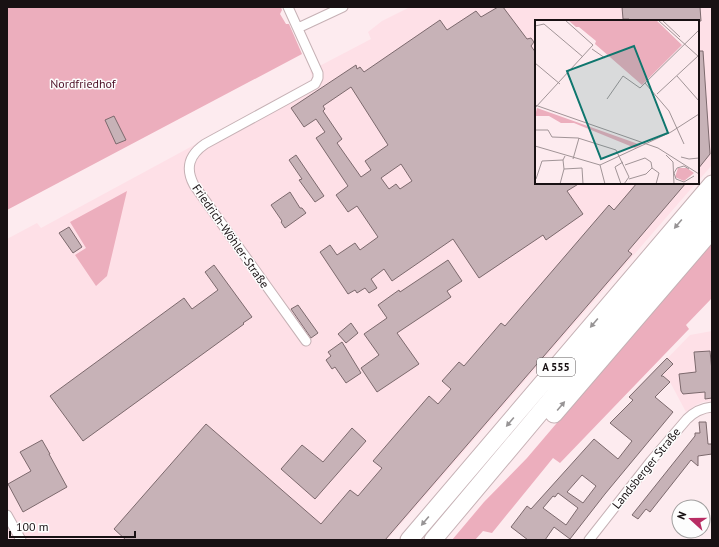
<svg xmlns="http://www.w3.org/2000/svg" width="719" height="547" viewBox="0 0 719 547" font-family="'PT Sans',sans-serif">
  <rect width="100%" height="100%" fill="#fdebef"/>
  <!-- built -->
  <path fill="#fee0e7" d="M410,7H712V165L698,181V21H536V183H696L387,540H7V239L37,223L41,228L314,80L310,71L371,39L368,32L382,21Z
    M712,331V401L703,402L696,405L686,412L670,382L657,369L690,335Z"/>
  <!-- green -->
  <path fill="#ecaebd" d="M7,7H281L282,10L280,14L286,24H289L302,54L7,210Z
    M127,191L107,276L96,286L75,255L86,248L70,222Z
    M712,241V298L686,325L689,329L560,463L553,458L492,533L483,531L475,540H452L484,502L527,458Z"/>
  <!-- building -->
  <path fill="#c7b2b7" stroke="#7c696d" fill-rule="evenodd" d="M498,7H503L527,39L531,38L534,42L531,46L536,53V183H580L567,191L583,214L546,240L543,235L479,278L453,239L392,281L384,269L371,279L377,288L369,293L365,288L357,293L355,290L348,294L320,252L330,245L337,255L355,243L360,250L378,237L357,206L348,212L336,195L348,186L316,138L325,132L316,119L304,127L291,108L356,65L357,69L360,67L364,72L440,20L447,30L476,11L481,17ZM351,87L388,145L365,161L371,170L361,177L337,143L342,139L323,111L325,109L323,106ZM401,164L412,181L400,189L396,184L389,189L381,178Z
    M622,7H700L701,21H629V19H623Z
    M698,51H703L710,154L698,169Z
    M114,116L126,140L116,144L105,120Z
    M296,155L324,196L315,202L299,180L302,179L289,160Z
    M637,183H686L628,251L632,254L385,540H126L114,529L206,424L321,524L350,490L358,496L382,468L373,461L429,396L438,404L451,389L442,381L459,362L464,366L501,323L505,326L609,205L614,210Z
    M290,192L300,208H302L306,213L285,228L281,222L282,221L271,205Z
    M69,227L82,247L73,253L59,233Z
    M448,260L462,281L447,291L451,297L397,333L419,364L377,392L361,368L379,355L364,334L387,318L378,305L399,290L400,292Z
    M214,265L252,317L243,323L244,324L83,441L50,396L184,298L192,309L218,290L205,272Z
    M298,305L318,333L311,338L291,309Z
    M351,323L358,333L346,343L338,334Z
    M342,342L361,373L346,383L335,367L332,369L326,360L331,356L328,352Z
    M710,351L712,371V398L705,399V392L683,394L681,391L679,374L696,372L694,352Z
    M667,358L673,364L661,376H663L670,382L655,397L673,412L605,494L570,539L554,527L545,540H528L511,527L527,506L531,509L594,439L618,459L632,441L610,423L633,400L629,397ZM582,475L596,486L583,503L567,492ZM558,493L578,508L566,525L543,508L553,496L555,497Z
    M699,422H706L708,444H712V454L698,456V466L691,460L650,512L646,509L638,519L632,515L695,436V433H700Z
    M352,428L366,441L315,499L281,469L302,445L323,462Z
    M42,440L50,454H49L67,487L23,512L8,484L31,471L20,452Z"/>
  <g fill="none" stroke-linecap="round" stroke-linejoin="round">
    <defs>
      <path id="minor" d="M288,7L318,73V78L315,84L205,144C189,155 185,168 194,185L306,341
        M298,28L343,7
        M7,515L21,540
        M589,540L651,461L687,419C694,412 702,408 712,407"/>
      <path id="motorway" d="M554,414L712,230
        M409,540L712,184
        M433,540L569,378C613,319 663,262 712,207"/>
    </defs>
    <!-- minor casing -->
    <use href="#minor" stroke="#c6b1b5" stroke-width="11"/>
    <!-- motorway casing -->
    <use href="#motorway" stroke="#c6b1b5" stroke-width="19"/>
    <!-- minor -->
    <use href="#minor" stroke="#fff" stroke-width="9"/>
    <!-- motorway -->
    <use href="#motorway" stroke="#fff" stroke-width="17"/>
  </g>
  <!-- one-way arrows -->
  <defs><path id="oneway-solid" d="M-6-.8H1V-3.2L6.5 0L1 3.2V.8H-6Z"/></defs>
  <g fill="#979495">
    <use href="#oneway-solid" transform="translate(678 224) rotate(130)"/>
    <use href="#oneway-solid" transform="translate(594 323) rotate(130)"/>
    <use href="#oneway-solid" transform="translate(561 406) rotate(-50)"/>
    <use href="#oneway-solid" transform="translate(510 422) rotate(130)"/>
    <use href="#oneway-solid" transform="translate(425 521) rotate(130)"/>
  </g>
  <g text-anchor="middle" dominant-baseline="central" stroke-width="3" stroke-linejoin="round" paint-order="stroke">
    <!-- shield labels -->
    <rect fill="#fdfdfd" stroke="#5d5859" stroke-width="1" x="537" y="358" width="38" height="18" rx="3"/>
    <g font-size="11" font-weight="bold" fill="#181113">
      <text x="556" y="367">A 555</text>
    </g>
    <!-- park labels -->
    <g font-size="12" fill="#4d1027" stroke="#fdfdfd">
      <text x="83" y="83">Nordfriedhof</text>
    </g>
    <!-- street labels -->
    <g font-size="12" fill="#181113" stroke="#fdfdfd">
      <text transform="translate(231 236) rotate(55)">Friedrich-Wöhler-Straße</text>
      <text transform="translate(646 468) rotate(-51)">Landsberger Straße</text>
    </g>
  </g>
  <!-- overview -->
  <g transform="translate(535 20)">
    <rect width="164" height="164" fill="#fdebef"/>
    <path d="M33,0H121L147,25L107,65L60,24L61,21L44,7H41ZM2,88L92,120L106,125L100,128L39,103H26L14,96H0ZM143,148H152L159,153L149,161L140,157Z" fill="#ecaebd"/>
    <path fill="none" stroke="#a19497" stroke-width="1" d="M123,0L164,37M127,0L145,17M0,6L9,4L48,37M57,29L70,38M0,43L25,64M142,56L164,81M110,63L134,91L149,124M122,74L163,36M72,79L88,56L105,68L164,10M0,85L123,128L164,154M0,88L58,25L30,0M0,110H13L17,117L43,118L81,130L94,157L89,164M0,126L65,145L136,112L164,94M131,135L138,142L139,164M146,137L154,139L164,138M38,139L44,118M65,145L70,164M90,145L110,138L116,142L117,148M117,148L124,153L121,164M29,149L47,148L48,164M154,149L149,146L142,148L139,153L141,159L149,162L159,156M1,159L7,141L28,140L30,136M94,159L111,154L117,148M25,164L29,149L28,140M86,164L80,147L88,142"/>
    <path fill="#0f766e" fill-opacity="0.15" stroke="#0f766e" stroke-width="2" d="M99,26L133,113L66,139L32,51Z"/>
    <rect width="164" height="164" fill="none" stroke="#181113" stroke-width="2"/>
  </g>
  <!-- border -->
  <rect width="719" height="547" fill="none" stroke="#181113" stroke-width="16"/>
  <!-- north arrow -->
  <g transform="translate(691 519) rotate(291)"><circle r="19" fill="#fdfdfd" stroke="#a19f9f"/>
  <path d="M0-3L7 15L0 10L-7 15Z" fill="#b82c63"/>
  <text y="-6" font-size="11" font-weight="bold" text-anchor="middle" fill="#181113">N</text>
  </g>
  <!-- scale -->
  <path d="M10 531v6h125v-6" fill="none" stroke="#181113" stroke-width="2"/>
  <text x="16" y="531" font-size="12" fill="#181113" stroke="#fdfdfd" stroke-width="3" paint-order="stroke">100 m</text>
</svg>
